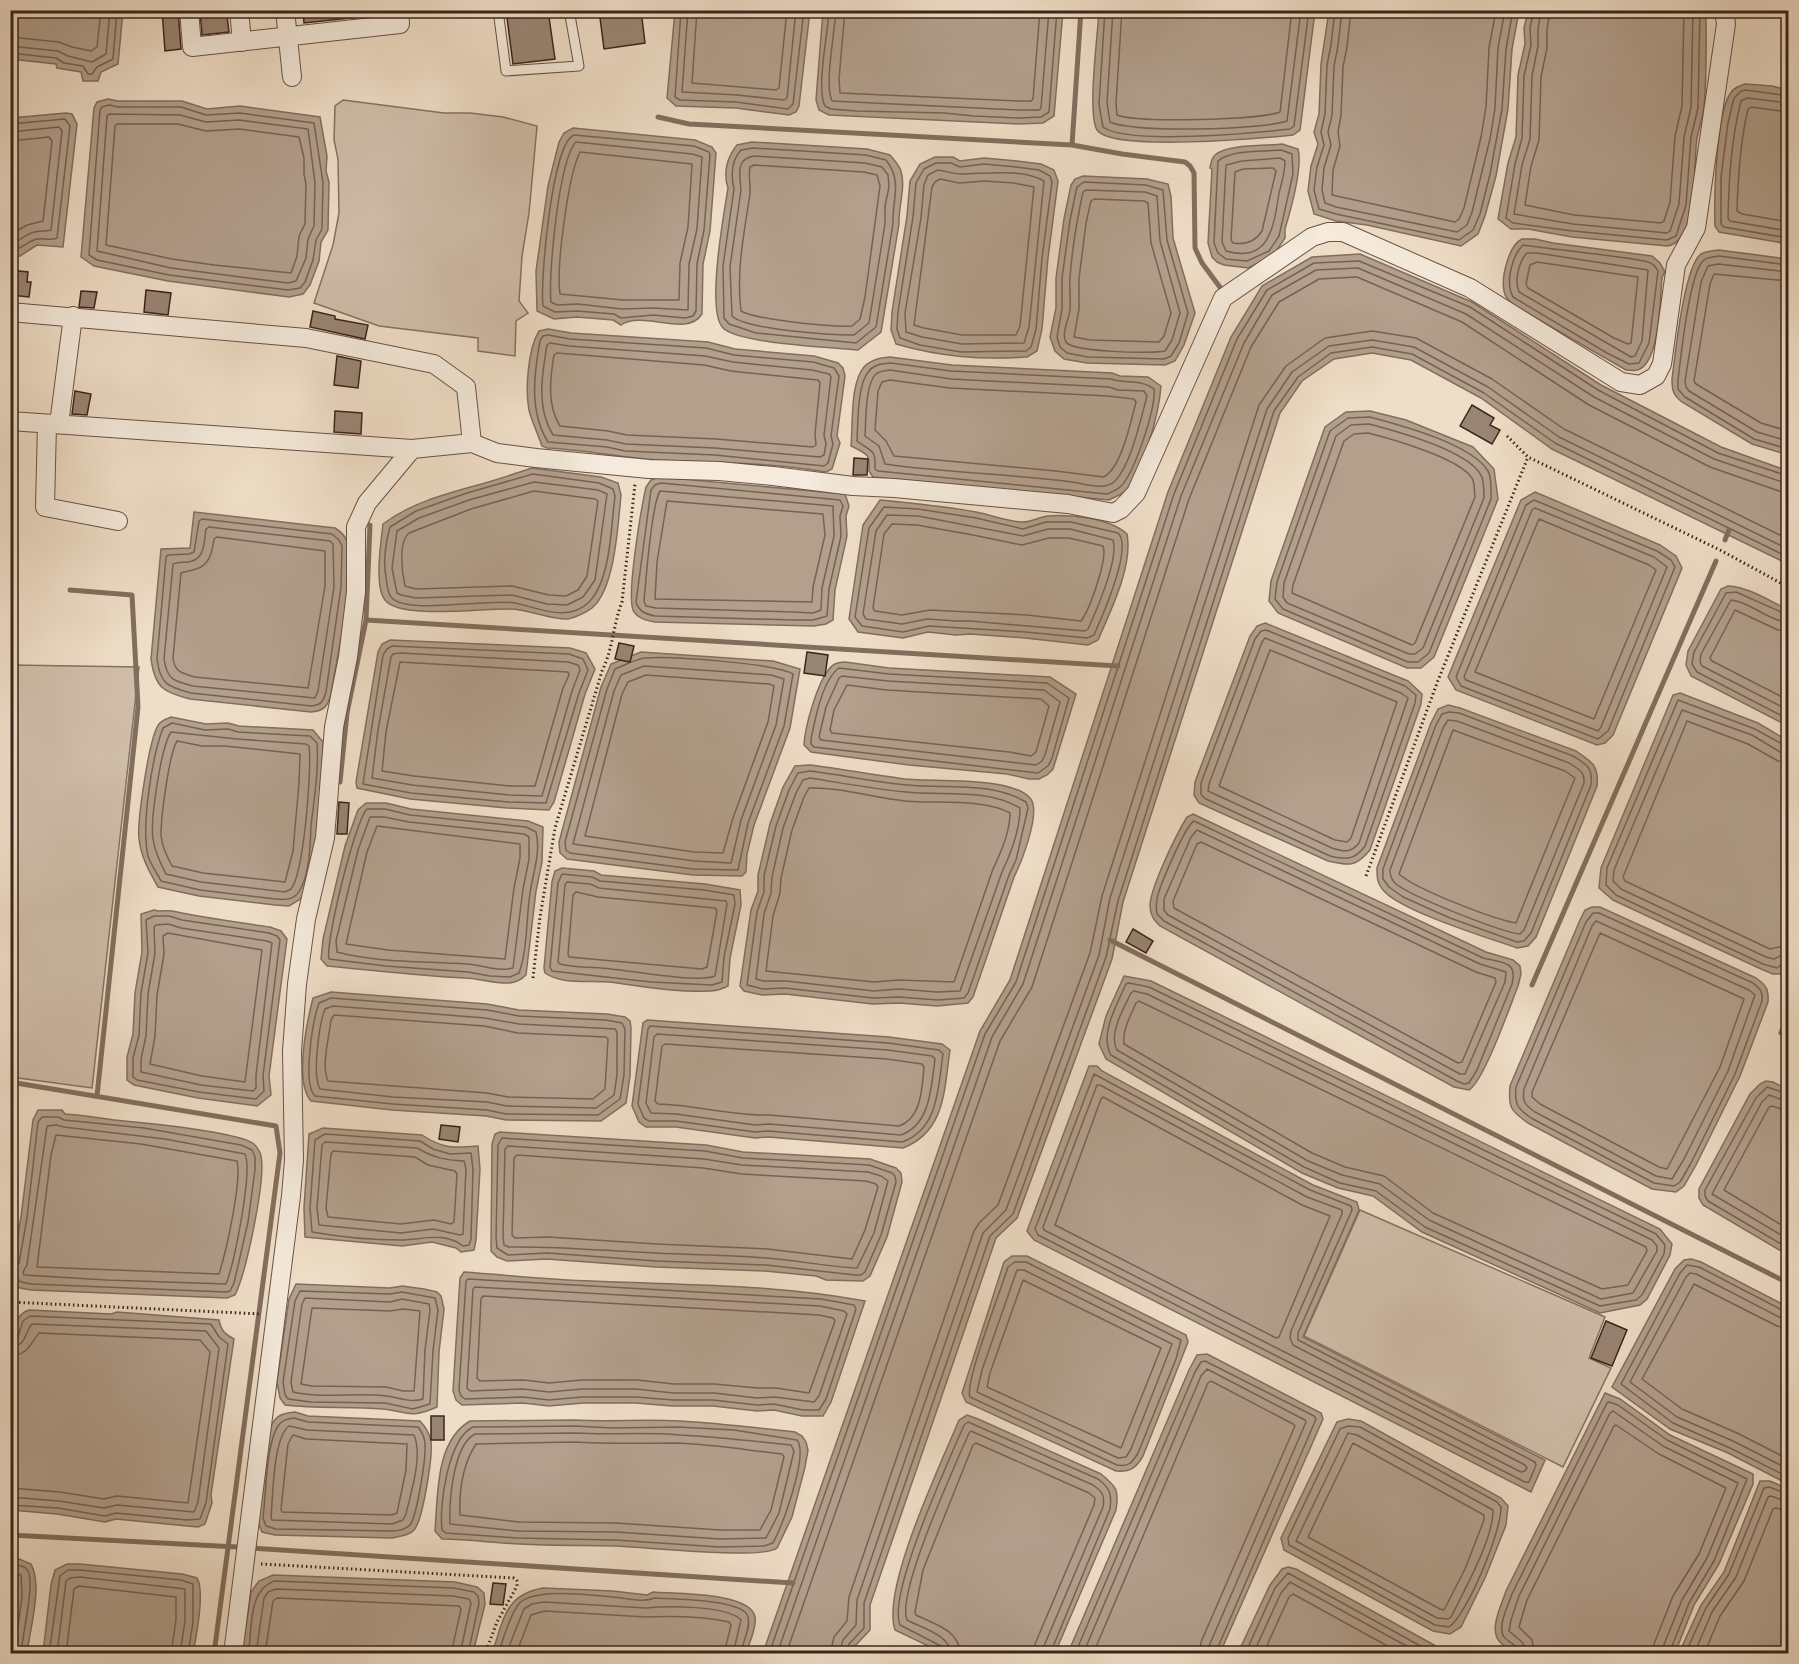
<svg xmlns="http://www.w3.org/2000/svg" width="1799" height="1664" viewBox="0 0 1799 1664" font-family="'Libre Bodoni',serif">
  <rect width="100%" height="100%" fill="#efdec7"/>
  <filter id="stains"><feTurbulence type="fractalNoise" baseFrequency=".00333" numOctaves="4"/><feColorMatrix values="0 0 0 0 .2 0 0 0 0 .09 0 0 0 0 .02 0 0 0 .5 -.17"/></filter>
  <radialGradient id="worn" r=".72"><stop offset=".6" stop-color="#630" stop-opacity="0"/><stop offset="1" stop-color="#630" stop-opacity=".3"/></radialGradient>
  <!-- green -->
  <path fill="#d0beaa" stroke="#867162" stroke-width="1.5" d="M343,100L444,113H470L503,117L537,126L529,213L522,256L519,301L528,313L516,321L515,356L478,351V338L379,326L314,303L333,245L339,213L338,159L334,140L335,106Z
    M11,665L139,667L92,1088L11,1077Z
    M1360,1210L1605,1317L1589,1358L1611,1368L1563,1467L1304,1336Z"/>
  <!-- water -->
  <path fill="#b29f8c" stroke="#826e5e" stroke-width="1.5" d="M11,10L123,11L118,64L101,72L98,81H83L81,72L57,68L56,64L11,59Z
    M675,11H810L799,106L796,112L789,115L736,108L676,106L667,98Z
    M823,11H1063L1054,116L1043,123L1019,124L829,115L819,110L816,100Z
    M1099,11H1315L1300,130L1293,135C1264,138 1111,152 1097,130C1087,113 1098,33 1099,11Z
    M1329,11H1519L1512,49L1508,109L1496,176L1485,216L1478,234L1461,246L1367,225L1336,221L1314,214L1308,191L1311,166L1318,144L1314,132L1319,114L1321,64Z
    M1528,11H1706C1706,42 1707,75 1704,107C1703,117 1699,128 1697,138C1693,163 1699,242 1667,246L1572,237L1528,229H1511L1498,219L1508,163L1516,137L1518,75L1525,44L1524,28Z
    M1745,84L1772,86L1788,90V244L1719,232L1715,226C1714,199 1716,115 1730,94C1733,88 1739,86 1745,84Z
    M108,99L118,101H182L207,109L240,106L320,117L327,156L326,171L329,182L328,230L321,242L319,261L310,285L303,294L289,297L168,281L94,266L81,257L94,108L97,102Z
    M66,113L72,114L77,124L63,247L37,245L20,256L11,257V118Z
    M573,128L695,140L712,147L716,153L710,231L703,264L702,314C687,338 643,310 621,325L613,320L577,317L554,319L537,311L536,271L548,186L559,142L564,133Z
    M752,142L867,149L890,155C894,160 899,165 901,171C906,188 898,207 899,224L881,332L858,350C832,347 739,344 723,328C706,311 724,213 728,188C723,173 727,157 737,145Z
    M1282,144L1298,149C1303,168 1291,209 1285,229V238L1273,256L1248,268L1224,265L1217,262L1212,257L1208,243L1212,169L1210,168C1211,163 1211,159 1215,155C1227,144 1266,146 1282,144Z
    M935,157H953L960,161L984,158L1017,161L1041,164L1054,170L1058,181L1048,258L1042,329L1037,351L1027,357C981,360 941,357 896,344L891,330L892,312L907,216L910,181L920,164Z
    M1083,176L1147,179L1168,184L1171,196L1173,238L1195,313L1184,345L1175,361L1165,365L1087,363L1064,359L1055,351L1050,337L1056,308V278L1064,219L1071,185L1075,179Z
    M1522,239H1535L1553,243L1652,256L1660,263L1665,272L1662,277C1660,298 1660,358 1640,369C1636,372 1631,370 1626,370L1515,306C1510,302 1505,298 1504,291C1501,277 1509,245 1522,239Z
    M1719,250L1788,259V455L1752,444L1682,402C1673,395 1672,390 1672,379C1675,356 1684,266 1701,254C1706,251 1712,251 1719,250Z
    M1360,254L1472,302L1601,385L1721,447L1788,471V564L1552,449L1481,398L1411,360L1372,353L1334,359L1302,381L1280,413L1123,902L1112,959L1017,1218L996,1238L870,1605V1630L854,1647L852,1653H763L980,1031L1010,980L1168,492L1231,337L1262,286L1312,257Z
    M548,329L571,333L708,342L735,349L814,356L838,363L843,368L845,376L837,436L840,443L832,469L826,472C770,462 713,463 656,460C620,457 584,450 547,448L542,446C538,434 532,422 529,410C525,389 528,349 539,331Z
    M890,357L952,365L1112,373L1120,376L1148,377L1161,386C1159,413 1144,470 1126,490C1122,495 1114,497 1109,500L873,477L869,471C870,453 867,454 851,446C853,425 850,383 864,367C871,359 881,358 890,357Z
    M1370,411L1406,420L1473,447L1494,469L1498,499L1434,657L1421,668H1407L1278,613L1269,601L1271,581L1325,427L1346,412Z
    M532,468L601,477L618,483L621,495C618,524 615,589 592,608C587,612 574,618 568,619C546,619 529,609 510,609C484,608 400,620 385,600C374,586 381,542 383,524C411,503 445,494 478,485C496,480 514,474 532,468Z
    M660,477L845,494L849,506L846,516L847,536L835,590L833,620L826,624L814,626L654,622C646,620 639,619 634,612C625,600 642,505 646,487L651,480Z
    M1535,492L1660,545L1676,556L1682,568L1613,735L1605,743L1597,745L1456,690L1448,677L1521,500Z
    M880,500C912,503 944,506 976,512C991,515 1006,521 1021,522C1030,523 1039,517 1048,516C1070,514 1110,518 1127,534C1133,566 1111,610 1098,640L1088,645L1025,638L970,634L956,635L928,632L903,638L858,632L849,619L863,525Z
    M194,512L335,528C342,532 347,537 348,546C353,587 338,651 331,694C328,706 324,711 311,712L190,699C163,692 155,688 151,659L161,549L190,548Z
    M1728,586C1749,587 1770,601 1788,610V726L1691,676L1686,665L1688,651L1721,589Z
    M1265,623L1408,681L1422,694L1421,704L1370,850C1356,867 1349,866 1328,861L1199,803L1194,795L1195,782L1250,636L1257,626Z
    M390,640L570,648L586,653L595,669L585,694L554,802L549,810L507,808L410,799L357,788L356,782L378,652L382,644Z
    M641,652L773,661L800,669L790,728L754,825L747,854L746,872L742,876L693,875L567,859L560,853L559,842L601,687L611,664Z
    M845,662L889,668L1050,677L1076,694L1053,769L1047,775L1039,779H1029L1007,774L909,765L811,752L804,745C805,726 817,684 829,669C833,663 839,662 845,662Z
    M1680,693L1758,723L1788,741V962L1780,974H1773L1761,969L1613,900L1599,888L1601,868L1673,695Z
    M1448,705L1460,708L1576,751C1592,762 1599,765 1597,786L1536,937L1528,946L1517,948C1489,938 1400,911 1383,890C1377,883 1377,877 1377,868L1431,723L1438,709Z
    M171,717L206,724L228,723L239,726L313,730L323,742L322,784L316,854L305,894L299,900L289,906L275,905L199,896L158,887C149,871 141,857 139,839C137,822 149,737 159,724C162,720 167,719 171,717Z
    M810,765C842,769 874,775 905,779C934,782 1011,776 1030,798C1042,811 1021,863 1014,877L973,997L968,1003L937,1006L899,1003L873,1004L785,994L762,995L744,991L740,986L751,910L758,891V875L770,824L783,787L795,766Z
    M366,803H386L411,809L528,821L543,827L542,862L536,891L526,975C521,980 517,982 510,983C494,984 479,978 464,978C418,976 372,970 327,966L321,959L323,939L345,846L358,810Z
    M1193,814L1486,952L1513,960L1520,966L1521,974L1518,986C1510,1006 1484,1081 1469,1090L1454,1087L1160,926C1154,920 1150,915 1150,906C1150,888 1177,833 1187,817Z
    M562,868L594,871L601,875L705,884L740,890L741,905L730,958L728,986C722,989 717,991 710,991C676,993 642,986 609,982C589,980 562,985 545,973L544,968L552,882L555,871Z
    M1592,907H1600L1756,978C1766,985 1769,989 1768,1002L1740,1076L1696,1165L1684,1186L1676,1192L1652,1189L1528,1123C1511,1111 1508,1108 1510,1086L1580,920L1585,910Z
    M154,910C160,912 166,910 172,911C204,918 237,922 270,927L281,931L287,939L269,1076L271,1095L257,1106L198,1098L134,1085L127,1080V1057L133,1034L135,993L142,952L141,914Z
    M1124,976L1151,981L1660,1229L1672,1244L1670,1255L1647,1299L1640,1305L1600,1313L1422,1232L1373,1196L1338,1188L1302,1173L1106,1059L1099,1044L1106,1016Z
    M331,992L487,1004L519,1010L607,1014L625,1017L630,1021L631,1028L630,1076L626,1103L601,1121L506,1120L486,1116L392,1110L311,1101C294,1082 307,1022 313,998Z
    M647,1020L889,1037L942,1044L950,1050C944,1089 946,1131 903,1148L768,1137L755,1138L676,1127H646L639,1122L632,1106L643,1023Z
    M1089,1066H1097L1102,1071L1313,1185L1357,1202L1359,1210L1303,1337L1545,1460L1531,1492L1034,1240L1027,1231Z
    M1766,1081L1773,1082L1788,1090V1255L1703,1205L1699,1198V1189L1750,1094L1760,1084Z
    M38,1110H62L65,1114C85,1115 104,1119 124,1121C147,1123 239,1132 254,1144C257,1147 260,1152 261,1156C266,1180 246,1273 235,1295L227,1298L31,1290L15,1287L11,1276L21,1217L33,1120Z
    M323,1128L422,1135C443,1149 454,1148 478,1146L480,1169L476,1240L474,1250L461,1252L456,1248L432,1242L402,1246L305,1237L304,1208L309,1134Z
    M500,1132L706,1145L743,1152L870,1159L896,1168L901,1173L902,1182L887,1237L870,1276L863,1281L826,1280L816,1276L765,1271L656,1267L547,1259L507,1261L497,1257L491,1251L492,1144L495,1134Z
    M1012,1256H1027L1186,1335L1188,1342L1143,1456C1136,1468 1131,1472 1116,1471L966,1402L962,1393L1004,1262Z
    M1691,1259L1701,1262L1788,1307V1484L1728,1453L1670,1429L1612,1387L1675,1269L1684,1260Z
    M464,1272C507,1275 550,1280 592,1281C683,1285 776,1284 865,1301L831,1402L823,1416H802L774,1410L757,1411L713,1406H672L636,1403H583L549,1406L523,1403L462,1405L456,1400L453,1391L460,1278Z
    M296,1284L390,1288L402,1286L424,1289L437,1292L441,1296L444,1309L439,1352L437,1407C410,1419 408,1412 383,1409C350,1406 318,1409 285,1405L280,1398L277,1382L289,1299Z
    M29,1310L111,1314L117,1312L219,1320C221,1331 225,1334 234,1339L211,1495L212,1503L205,1524L198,1527L187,1526L116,1519L105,1522L57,1514L11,1510V1338C18,1327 14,1315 29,1310Z
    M1207,1354L1321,1413L1323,1419L1220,1653H1068L1189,1370L1197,1355Z
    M1605,1393L1620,1399L1670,1435L1753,1474V1484L1719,1564L1694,1605L1675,1653H1516C1511,1650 1504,1647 1500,1642C1488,1630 1502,1604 1506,1591Z
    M295,1412L308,1416L420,1421C426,1427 429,1432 431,1441C433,1455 423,1520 414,1530C409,1536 400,1536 392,1538L275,1535L262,1532L257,1520C259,1496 260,1440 274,1421C279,1414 286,1413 295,1412Z
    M967,1415L978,1419L1101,1474C1117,1487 1119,1490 1116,1510L1055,1653H943L895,1630C881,1588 941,1464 959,1420Z
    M1348,1419L1361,1421L1501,1498L1508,1506L1506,1525L1485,1578L1461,1627L1450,1634L1433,1631L1284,1550L1281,1538L1337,1422Z
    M574,1420C609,1422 645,1419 680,1421C719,1423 756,1428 795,1432L802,1436L806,1442L808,1450L805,1467L792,1517L777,1548C763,1560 643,1547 617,1546C585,1545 553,1546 520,1544C494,1543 469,1539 442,1539L435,1531C438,1496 435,1441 470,1421Z
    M1760,1481H1770L1788,1489V1653H1679L1701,1605L1724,1572Z
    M11,1559H19L31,1564C43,1586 30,1628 27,1653H11Z
    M67,1564H80L182,1574L197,1578C205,1591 196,1638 193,1653H43L51,1585L55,1570Z
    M1288,1567L1296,1569L1434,1645L1444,1653H1238L1270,1585L1282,1569Z
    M273,1575L455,1582L477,1587L484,1593L485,1604L473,1653L242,1654L251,1592L259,1581Z
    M543,1588L613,1591L647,1595L653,1592C674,1594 751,1592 755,1617C757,1628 749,1643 746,1653H492C504,1620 504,1595 543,1588Z"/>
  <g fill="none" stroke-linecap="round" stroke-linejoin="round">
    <!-- shore -->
    <path stroke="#766253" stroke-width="1.5" d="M681,10L675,97L680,100L736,102L788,109L793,104L804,10
      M688,10L682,92L737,95L784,100L787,98L796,10
      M697,10L692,83L776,90L779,88L787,10
      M829,10C828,34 816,88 825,106L831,109L856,111L944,113L974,116L1019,118L1041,117L1049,112L1057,10
      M836,10C835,31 824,85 832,101L1019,110H1039L1041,108L1049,10
      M845,10L839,79L840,93L1019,101H1031L1033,99L1040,10
      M1105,10L1099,104L1103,127C1127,145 1255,133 1290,129L1294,126L1309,10
      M1113,10L1107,103L1110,122C1136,133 1259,130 1287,121L1301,10
      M1122,10L1116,103L1117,115C1136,123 1260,120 1280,112L1292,10
      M1335,10L1331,45L1327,65L1325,114L1321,132L1324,145L1317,167L1314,190L1319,209L1336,214L1459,240L1473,230L1480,214L1490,174L1502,109L1506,49L1513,10
      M1342,10L1338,46L1334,66L1332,115L1328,132L1331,145L1324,168L1322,190L1325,203L1336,207L1457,232L1467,225L1472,212L1490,139L1495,108L1498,48L1505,10
      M1351,10L1347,47L1343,67L1341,115L1338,132L1340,146L1333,170L1332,195L1455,222L1459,219L1464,208L1481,137L1486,107L1489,48L1496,10
      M1534,10L1530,28L1531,45L1524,76L1522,138L1515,164L1506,218L1513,223L1573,231L1667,240L1676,236L1686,205L1691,137L1698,108L1700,10
      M1541,10L1538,29V46L1532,76L1530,139L1522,165L1514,214L1573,224L1667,233L1670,231L1679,204L1684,137L1691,107L1693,10
      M1550,10L1547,30V48L1541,77L1539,140L1531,166L1525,205L1574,215L1661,223L1664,221L1670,202L1675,136L1682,106L1684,10
      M10,37L59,42L72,47L91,51L97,47L101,10
      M10,46L58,51L68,56L92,62L106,54L110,10
      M10,53L56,58L64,63L83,66L88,74H92L97,67L113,59L117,10
      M1788,96L1746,90L1741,91L1734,98L1728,123L1721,177V224L1724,227L1788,238
      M1788,103L1747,98L1741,101C1731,140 1729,179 1728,218L1730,221L1788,231
      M109,105L118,107H181L206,115L240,113L314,123L323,183L322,229L316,240L313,260L305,282L300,288L288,290L169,275L97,260L89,255L100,110L102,107Z
      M1788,112L1751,107L1748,109C1740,142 1738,177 1737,211L1742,214L1788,222
      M109,114L180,115L206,122L239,120L308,129L315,183L314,226L308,239L306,258L296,281L288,283L171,268L97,251L107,116Z
      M10,124L65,119L70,126L57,238C51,241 45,238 38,239C28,240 21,250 10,251
      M117,124H178L206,131L239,129L299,137L304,158V174L306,184L305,224L299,236L297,256L291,273L214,265L172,259L106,245L115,126Z
      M10,132L59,127L62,131L51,230C45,232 41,230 35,232C26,233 20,242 10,244
      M574,135L694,146L709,152L710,155L704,230L697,264L696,311L693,316L685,318L653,315L621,318L614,314L577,311L555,312L543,306C540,281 552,143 574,135Z
      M10,141L49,137L52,141L43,221L27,225L10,235
      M576,142L692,154L702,157L697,229L689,264L688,310L653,308L622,309L578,304L557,305L551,302C548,275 559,159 576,142Z
      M753,148L866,155L886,160C903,182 892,199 893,224L876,327L856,343L756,333L729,324L724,318L723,266L734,189C731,176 731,161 741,150Z
      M1281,150L1292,154L1293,174L1279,236L1269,251L1247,261L1226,259L1218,253L1214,243L1218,161C1233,149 1262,152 1281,150Z
      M580,152L692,164L688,227L680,263L679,300H623L560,294C556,268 568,176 580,152Z
      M754,156L865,163L882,167L888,175L889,187L885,206V224L869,323L854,335C831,335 747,330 732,316L730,267L741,190C740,175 735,159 754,156Z
      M1280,158L1285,161C1285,172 1282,182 1279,193C1274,225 1270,264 1226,251L1222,242L1226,165L1242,161Z
      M936,163H951L960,167L984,164L1016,167L1039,170L1050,176L1052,182L1042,258L1036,329L1031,347L1026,351L961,352L920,345L900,338L897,329L898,312L913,217L916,183L924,169Z
      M754,165L864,172L877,175L880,186L865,297L860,319L852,326C831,327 757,320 741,311C736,272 744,233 750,194C751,185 748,176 750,167Z
      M1273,168L1276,171L1262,231C1255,242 1245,245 1233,243L1231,240L1235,172L1243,169Z
      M938,170C946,171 953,174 961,174C985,174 1023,168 1044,181L1029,327L1024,343L962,344L922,337L906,332L905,313L921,218L924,185L928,175Z
      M940,179L959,183L984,181L1014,183L1034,187L1020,326L1016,335H962L924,328L914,325L932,187L935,182Z
      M1084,182L1146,185L1163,190L1167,240L1188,313L1179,343L1171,356L1164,359L1088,357L1067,353L1060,347L1057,337L1062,309V278L1070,220L1077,187Z
      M1086,190L1145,192L1157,196L1160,241L1180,313L1172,340L1165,351C1152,354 1072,352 1066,342C1061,334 1069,319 1070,310C1071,300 1069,289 1070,278C1072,249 1077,220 1083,192Z
      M1094,199L1144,201L1148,203L1151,243L1171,313L1164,336L1159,342L1090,340L1074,337L1079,309V279L1086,223L1091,201Z
      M1523,245C1552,249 1582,252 1611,256C1623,258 1637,259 1648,262C1654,264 1656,267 1658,271L1649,343L1639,363L1629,364L1607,353L1513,297C1505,282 1512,256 1523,245Z
      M1527,253H1537L1648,270L1642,341L1635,356L1631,357L1519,292C1514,281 1519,261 1527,253Z
      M1537,262L1638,277L1631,343L1628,344L1614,338L1528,288L1526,284L1530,265Z
      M1788,265L1719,256C1712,257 1706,257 1702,262C1689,278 1681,356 1678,380V389L1685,397L1754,439L1788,449
      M1788,272L1718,264L1708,266L1701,282L1685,381L1686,387L1689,391L1757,432L1788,441
      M1788,281L1714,274L1710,284L1694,381L1696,384L1761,423L1788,431
      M548,335L570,339L706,348L734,355L813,362L834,368L839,376L831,436L833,444L828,463L824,466L715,455L625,451L607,447L548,442C529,412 534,374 540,341L543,336Z
      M550,343L569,346L705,356L733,362L812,370L829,374L831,377L824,435L826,444L824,455L820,457L715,448L626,444L607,440L553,435C536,408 542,374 547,345Z
      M557,353L704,365L731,371L818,380L820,383L815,434L816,445L813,447L716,439L627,435L608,431L560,426C547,406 550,378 554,355Z
      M891,363L951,371L1111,379C1126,384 1142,379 1154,389C1156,408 1134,475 1120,487C1117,490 1111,492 1107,494L878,471L875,469C876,448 871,452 857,441C858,423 857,384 869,371C874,364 883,364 891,363Z
      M890,370L951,379L1109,387L1118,390L1144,391L1147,396C1141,418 1131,465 1115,481C1105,491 1085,484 1072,482C1010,474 947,473 885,464L879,446L865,436C866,421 865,384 876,374C880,371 885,371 890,370Z
      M890,380L950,388L1107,396L1134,399L1136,402C1131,421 1121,470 1103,477L1056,471L894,456L886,441L875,430L878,391L882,382Z
      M1370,417C1400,425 1472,444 1488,471C1492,478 1491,492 1491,499L1429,653L1418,662H1408L1283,609L1275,599L1277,582L1330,431L1348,418Z
      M1369,424C1396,431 1467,450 1481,475C1484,480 1484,492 1484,498L1423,648L1415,654H1409L1287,603L1283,597L1284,583L1336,436L1351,425Z
      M1368,433C1392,439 1459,458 1472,478C1475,483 1474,491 1475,497L1415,643L1412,645L1292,593L1293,585L1344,441L1354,434Z
      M533,474L599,483L613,489L615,496C611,526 611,580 589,602C568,623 539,608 515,603C489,598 409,615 392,598C387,593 387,584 386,577C383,562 386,542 390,527L416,511L467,493Z
      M534,482L598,490L607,494L595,580L583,597L567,605L547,604L512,595L416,598L401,595L397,593L392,568L397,531L419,518L469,500Z
      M661,483L840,500L843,506L840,516L841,536L829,589L827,616L813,620H793L655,616C646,614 639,612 636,602L651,490L655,485Z
      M534,491L595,499L598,501L587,576L578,590L566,596L549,595L512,586L416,589L405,586C402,573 398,542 409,533L471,509Z
      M660,491L833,506L834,536L822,588L821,610L813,613L793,612L656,608L646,606L644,601C646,580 651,506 660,491Z
      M1534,500L1657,551L1671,560L1675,567L1608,731L1598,739L1461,686L1456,677L1526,505Z
      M667,501L823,514L825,535L813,587L812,602L655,599L657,562Z
      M884,507L918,509L976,518L1023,529L1046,522H1071L1118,533C1133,547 1102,617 1094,635L1087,638L1026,632L929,626L903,632L862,626L855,617L869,528Z
      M1535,508L1654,557L1667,567L1601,727L1598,731L1466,680L1464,677L1532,510Z
      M887,515L918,516L1023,536L1048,529H1070L1113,540C1119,558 1097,610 1088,629L1085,631L970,621H956L927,619L902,624L866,619L863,614L876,531Z
      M202,519L332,534L339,540L342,546L341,587L326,692C323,702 321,705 311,706L191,693C168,687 160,684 157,659L166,557L168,555L189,554L194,552L199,521Z
      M1539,519L1649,565L1656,570L1594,719L1475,672Z
      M892,524L917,525L973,535L1022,545L1049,538H1069L1103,546C1108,558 1090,609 1081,621L1027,615L930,610L902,615L875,611L873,608L884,534Z
      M209,527L330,541L333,544L334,587L318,691L315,698L193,686C174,681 167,680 164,659L173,564C178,562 182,562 188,562C205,560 204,543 206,529Z
      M217,537L325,551V586L308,688L195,677C182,673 175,673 173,658L181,573C186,571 191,571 196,569C210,565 212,552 214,539Z
      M1788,615L1736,592L1726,593L1694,652L1692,664L1697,672L1788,719
      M1788,622C1768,621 1751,602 1731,600L1701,654L1700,662L1702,666L1788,710
      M1266,630L1405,686L1416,695L1415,703L1365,846C1355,860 1346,860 1330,856L1204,798L1201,794V783L1255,639L1261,631Z
      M1788,631L1778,630L1735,610L1710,658L1712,661L1788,700
      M1265,638L1401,693L1408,698L1359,843C1351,853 1344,852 1332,848L1208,791L1209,784L1262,642Z
      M392,646L569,654L583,659L588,670L579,693L546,803L508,802L411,793L363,784L383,655L387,649Z
      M1270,650L1397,702L1351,838L1347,842L1335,840L1219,786Z
      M400,653L568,662L578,665L580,670L572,691L542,796L509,795L412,785L372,778L378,730L391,657L393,654Z
      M400,662L568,672L569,675L563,688L535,786H510L414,776L382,771L386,732Z
      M629,663L615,669L607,689L565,842L566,850L570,853L693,869L738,870L748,823L784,726L793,674C773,663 670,656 645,658C640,658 636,661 631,662
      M644,666L771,675L784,679L776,725L741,820L731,863L694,861L573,844L614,691L621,675Z
      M839,668L889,674L1047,683L1069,698L1052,758L1048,766L1038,773L814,747L811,744V739C815,720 822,680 839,668Z
      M646,675L769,684L774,686L768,722L733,818L723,853L694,852L585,836L622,694L628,682Z
      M842,676L888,681L1044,690L1060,702L1045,755L1042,761L1036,765L821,740L819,737L826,707L839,678Z
      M847,685L887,690L1041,699L1049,706L1036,752L1031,756L1009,752L832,733L830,730L834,710Z
      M1449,712L1459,713L1573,756C1587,765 1593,767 1591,785L1531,933L1524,941L1517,942L1450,918L1403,897L1389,887L1383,879V869L1436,725L1442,714Z
      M1448,720L1457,721L1569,763C1578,769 1585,771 1584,783L1524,930L1520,934C1501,932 1409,896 1395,883C1391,879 1390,875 1390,870L1443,728Z
      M172,723L205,730L228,729L238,732L310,736L317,743C319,771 314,799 311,826C310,847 310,872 300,890C295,900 285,900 276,899L200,890L161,881C157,873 151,865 148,856C141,826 152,757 163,728Z
      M1453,730L1565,771L1575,778L1516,923C1493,919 1415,889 1399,874Z
      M171,732L237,739L306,744L309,746C312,768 304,873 291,889L285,892L201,882L166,874C160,862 155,852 153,839C150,820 161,747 171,732Z
      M177,741L202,746H225L300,754L299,783L293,851L285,882L203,873L172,866C167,856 162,847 161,835C161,817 169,754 177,741Z
      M1788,746L1784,745L1755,729L1678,700L1607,868L1606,885L1616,895L1763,964L1777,968L1784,962L1788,961
      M1788,753L1780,752L1752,735L1682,710L1614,870L1613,881L1621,889L1766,957L1774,959L1782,955L1788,954
      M1788,762L1778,761L1748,744L1687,721L1623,877L1625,881L1770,949L1788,945
      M810,771C842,775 875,782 907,785C946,789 990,781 1026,802L1028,808L1016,860L1009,875L968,993L964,998L938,1000L899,997L873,998L785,988L763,989L747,985L757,912L764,892V876L776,826L789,790L798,773Z
      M810,778C842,783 874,789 906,792C943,796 986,788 1020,808C1020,830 1011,853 1002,872L960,991L937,992L899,989L874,991L786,981H763L756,979L764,914L771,893L772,877L783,828L796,793L803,780Z
      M809,788C841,787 873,798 905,801C935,804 983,798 1010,813C1010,832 1001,852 993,869L954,982L899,980L874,982L766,971L773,916L780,893L781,878L792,830L804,797Z
      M367,809H385L410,815L526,827L536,832C541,852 533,873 530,893C526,918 528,948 519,973L510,977L490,976L468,972L386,966L329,959C325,943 355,821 367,809Z
      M370,817H384L409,822L524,834L529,837V859L523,889L513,968C498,972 482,965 467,964C424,961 378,963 337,952L336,941L358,850Z
      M1194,821L1483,958C1501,963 1518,960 1512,984L1477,1070L1469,1083L1464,1084L1457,1081L1164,921L1157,914C1156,909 1156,905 1157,899C1159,887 1185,826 1194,821Z
      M377,826L520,844V858L514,888L505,959L388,950L346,944L367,852Z
      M1197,830L1480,964L1506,972L1505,982L1465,1074H1460L1168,915L1164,910V899L1191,837Z
      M1201,842L1476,972L1495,978L1496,982L1462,1062L1458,1063L1174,908L1173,901L1197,844Z
      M562,874L592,877L600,881L704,890L734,895L735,904L724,957L722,982L712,985L651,982L552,971L550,967L558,883Z
      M567,882L590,884L599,888L726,901L727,904L715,976C696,983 634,971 611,969C594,967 577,968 560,964L558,962L565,885Z
      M576,892L598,897L715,908L717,911L707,967L702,969L569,957L568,954L573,895Z
      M1593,913H1599L1753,983C1760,989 1763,991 1762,1001L1735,1074L1691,1163L1680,1182L1674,1186L1654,1183L1531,1118C1518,1109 1514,1104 1516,1087L1586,922Z
      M154,916H169L182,920L269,933L277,936L280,940L263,1076L264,1091L256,1099L199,1092L137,1080L133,1077V1058L139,1035L141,993L148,953L146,920Z
      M1596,921L1749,990L1755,995L1728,1071L1684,1159L1672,1179L1656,1176L1535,1112C1525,1105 1522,1102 1524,1089L1592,926Z
      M168,924L181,928L267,941L272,943L256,1075V1088L253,1091L201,1085L141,1072V1059L146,1036L148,994L155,953L154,927L156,925Z
      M168,933L262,950L245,1082L202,1076L150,1064L155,1036L157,995L164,954L163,936Z
      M1600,933L1744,999L1720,1067L1667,1169L1659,1167L1540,1104L1532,1097V1092Z
      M1129,983L1149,987L1656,1234L1665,1245L1664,1254L1642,1295L1636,1300L1600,1306L1425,1227L1376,1191L1340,1183L1304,1167L1111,1055C1099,1034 1117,1005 1126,984Z
      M1134,991L1147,994L1652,1240L1657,1246V1251L1633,1293L1601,1299L1429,1220L1380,1184L1342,1175L1308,1161L1117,1050C1108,1034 1124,1008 1131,993Z
      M331,998L487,1010L519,1016L606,1020L622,1023L625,1029L624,1075L620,1099L598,1115L506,1114L487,1110L393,1104L315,1096C302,1083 313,1020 319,1003Z
      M1139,1001L1646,1247L1647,1251L1628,1285L1602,1289L1433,1213L1384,1176L1345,1167L1312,1153L1124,1044C1122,1030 1131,1015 1136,1003Z
      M333,1006L485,1018L519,1024L615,1029L617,1032V1075L614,1095L596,1108L507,1106L487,1102L393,1097L320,1089C312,1075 319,1025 325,1009Z
      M334,1015L484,1026L518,1033L606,1037L608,1039L605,1089L593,1099L508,1097L487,1093L328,1081C321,1066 329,1038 331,1020Z
      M650,1026L888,1043L939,1050L943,1054C938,1087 939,1129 902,1142L768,1131L755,1132L676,1121H649L644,1118L638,1104L648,1029Z
      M657,1034L888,1050L932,1056L935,1059C931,1087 931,1124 901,1135L769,1124L755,1125L676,1114L651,1113L646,1103L654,1037Z
      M665,1044L887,1059L922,1064L924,1067C922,1087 922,1118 899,1126L769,1115C732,1116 695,1105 658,1104L655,1101L662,1046Z
      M1094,1074L1310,1190L1351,1206L1352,1210L1298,1333V1340L1535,1462L1536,1465L1529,1482H1525L1038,1235L1035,1229Z
      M1097,1085H1100L1307,1197L1342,1210V1214L1291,1331L1290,1338L1293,1345L1525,1465L1527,1468L1525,1471L1521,1472L1044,1230L1043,1227Z
      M1788,1094L1767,1087L1756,1098L1705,1190V1196L1708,1201L1788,1248
      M1103,1097L1302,1205L1330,1216L1279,1337L1276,1338L1055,1225L1101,1099Z
      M1788,1102L1769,1095L1762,1102L1712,1194L1788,1239
      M1788,1111L1772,1106L1769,1107L1724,1190L1788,1229
      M47,1126L56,1125L64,1127L165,1139L245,1154C253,1171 234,1264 226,1284L106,1280L24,1275L23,1272L27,1265Z
      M325,1134L420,1141L433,1149L450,1154L471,1153L473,1169L471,1239L469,1245L463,1246C444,1231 421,1240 400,1240C371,1240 340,1237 312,1232L310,1208L315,1140Z
      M56,1135L141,1144L237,1161C242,1181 226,1252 219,1274L37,1267L51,1155Z
      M502,1138L705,1151L743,1158L869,1165L892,1173L895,1176L896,1182L881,1235L865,1272L861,1275H855L766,1265L656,1261L548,1253L508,1255L497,1248L496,1237L498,1145Z
      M325,1142L417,1148C435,1158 444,1160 464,1161L466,1169L463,1234L460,1235L433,1229L401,1233L319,1225L317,1208L322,1145Z
      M508,1146L704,1159L742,1165L868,1172L881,1176L888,1181L874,1233L857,1268C827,1267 797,1260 766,1258C730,1255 693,1255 656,1253C607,1251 558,1246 509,1247L504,1245L503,1237L505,1149Z
      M333,1151L415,1157L428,1165L455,1171L457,1174L454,1222L451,1224L434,1220L401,1224L328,1217L326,1208L331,1154Z
      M517,1155L703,1168L742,1174L866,1181L876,1184L878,1187L865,1230L852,1259L767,1249L657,1244L548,1237L515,1238L512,1235L514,1158Z
      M1015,1262H1026L1181,1340L1176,1359L1138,1453C1132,1463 1129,1467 1117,1465L970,1397C964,1384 1002,1287 1008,1267Z
      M10,1269L16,1268L19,1263L27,1218L38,1122L42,1117H58L64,1120L144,1128L241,1145L252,1150L255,1157V1170L248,1222L234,1283L230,1291L226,1292L31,1284L21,1282L16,1277L10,1276
      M1017,1270H1024L1172,1344L1131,1449L1126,1457L1118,1458L977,1392L982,1370Z
      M468,1279L821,1299L854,1305L856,1309L826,1399L819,1410H803L774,1404L757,1405L713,1400H673L636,1397H582L549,1400L523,1397L465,1399L461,1396L459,1390L466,1281Z
      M1023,1280L1161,1348L1121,1448L987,1387L990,1373Z
      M475,1287L820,1306L844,1311L847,1314L819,1396L814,1402L775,1397L757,1398L714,1393H673L636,1389H582L549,1392L523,1389L470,1391L467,1388L473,1289Z
      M300,1291L390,1294L402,1292L435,1298L438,1310L433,1351L430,1404L413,1409L385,1403L311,1402L288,1399L285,1395L283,1382L295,1301Z
      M483,1296L819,1315L833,1318L835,1321L809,1393L776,1388H758L714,1384H674L637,1380H582L549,1383L524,1380L480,1381L477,1378L481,1299Z
      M305,1298L390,1302L402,1299L429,1304L430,1310L425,1350L423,1399C410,1403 400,1398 387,1396C356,1392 324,1399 293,1392L291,1382L302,1304Z
      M312,1308L390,1311L403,1309L420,1311L414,1391H403L386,1387L312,1386L301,1384Z
      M1788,1311H1784L1699,1267L1687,1265L1680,1273L1621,1384L1673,1423L1730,1448L1788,1477
      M1788,1319L1781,1318L1696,1274L1690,1273L1686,1277L1630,1382L1677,1417L1733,1441L1788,1469
      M1788,1328L1777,1326L1694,1284L1642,1379L1682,1409L1737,1433L1788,1459
      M10,1340L18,1337L23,1321L30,1316L211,1324L219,1337L228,1344L206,1503L200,1519L187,1520L116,1513L105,1516L58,1508L10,1505
      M10,1347C27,1346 24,1333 32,1324L206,1331L219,1348L198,1502L194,1512L117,1505L104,1508L59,1501L10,1497
      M10,1356C28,1355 30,1344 39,1333L200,1340L210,1352L188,1503L117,1496L104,1499L60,1492L10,1488
      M294,1418L308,1422L418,1427C422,1432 425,1439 425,1445C426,1458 417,1516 410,1525C405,1530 398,1531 392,1531L276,1529L266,1526L263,1518C266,1495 266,1444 278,1426C282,1420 287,1419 294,1418Z
      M289,1426L307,1430L414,1435C423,1456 411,1492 406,1514L403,1520L392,1524L272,1520L271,1517C273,1496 273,1438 289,1426Z
      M574,1426L613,1428L678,1427L734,1430L797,1440C809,1455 782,1526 773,1543L764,1546L719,1547L615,1540L517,1538L446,1533L442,1530C439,1505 448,1439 473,1427Z
      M1348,1426L1360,1427L1497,1502L1501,1507C1502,1530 1467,1615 1449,1627L1435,1625L1289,1545L1288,1538L1340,1429Z
      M574,1433C609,1435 645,1432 680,1435C717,1437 754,1441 791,1445L794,1451L779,1513L766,1538L720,1539L616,1532L518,1531L450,1524C449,1502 453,1445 475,1434Z
      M1348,1433L1357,1435L1493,1510C1494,1537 1464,1591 1451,1617L1448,1619L1437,1618L1296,1541Z
      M293,1435L306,1439L407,1444L406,1470L397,1513L392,1515L282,1512L281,1509L288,1444Z
      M573,1442C608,1444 641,1443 675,1443C711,1444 746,1450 782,1454L784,1457L771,1510L760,1530H720L616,1523L519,1522L460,1515C459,1490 463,1464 476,1444Z
      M1353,1443L1484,1515V1520L1465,1569L1444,1610L1440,1609L1308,1537Z
      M10,1565C16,1565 25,1565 28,1571C35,1585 22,1635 21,1654
      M10,1572L21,1575L22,1597L14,1654
      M49,1654L60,1576L68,1570H80L181,1580L193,1584V1622L188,1654
      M57,1654L66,1581L70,1578L80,1577L185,1589V1621L180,1654
      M66,1654L74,1589L79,1586L176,1597V1620L171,1654
      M248,1654C253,1629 247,1591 274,1581L454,1588L474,1592L478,1596L479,1603L468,1654
      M256,1654L264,1598L268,1592L276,1589L453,1596L469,1599L471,1603L460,1654
      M265,1654L273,1601L277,1598L459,1606L461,1609L451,1654
      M498,1654C504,1638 508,1619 518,1605C530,1587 592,1595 613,1597C627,1598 642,1603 655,1598C671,1599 745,1599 748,1617C751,1629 742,1642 741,1654
      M506,1654L524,1609L532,1604L544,1602L646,1608C666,1606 727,1605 741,1620L733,1654
      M516,1654L531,1615L545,1611L646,1617C673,1616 701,1616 729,1622L731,1625L724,1654
      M769,1654L985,1034L1016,982L1174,494L1237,339L1267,290L1314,263L1359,261L1470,307L1598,390L1718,453L1788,476
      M777,1654L992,1037L1023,984L1181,496L1244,343L1272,295L1316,270L1358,268L1466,314L1594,397L1714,459L1788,484
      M786,1654L1000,1041L1032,987L1189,499L1251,347L1279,302L1319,279L1357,277L1462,322L1589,405L1710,467L1779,491L1788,493
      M830,1654L834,1637L847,1621L849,1597L974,1231L980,1222L998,1205L1090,953L1102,896L1259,405L1286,366L1325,338L1372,331L1416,338L1492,379L1564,429L1788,539
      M839,1654L843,1640L856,1625L857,1600L983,1233L1006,1210L1099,955L1110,898L1267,409L1292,372L1329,346L1372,340L1414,347L1488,387L1559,437L1788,549
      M847,1654L849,1644L864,1628V1603L990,1236L1013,1214L1106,957L1118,901L1274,411L1298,377L1331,353L1372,347L1412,354L1484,393L1555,443L1788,557
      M944,1654L941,1646L900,1625C887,1594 949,1461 964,1425L968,1422L1098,1479C1110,1488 1112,1494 1110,1509L1050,1654
      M951,1654C950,1635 922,1628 907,1620C896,1593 955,1466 969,1433L971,1431L1093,1485C1103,1492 1105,1496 1103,1507L1044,1646L1043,1654
      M960,1654C960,1630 934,1624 916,1615L915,1612L923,1570L973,1445L976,1443L1089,1493L1095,1498L1094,1505L1035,1644L1034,1654
      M1075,1654L1195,1372L1201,1362L1205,1361L1314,1416L1316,1419L1215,1654
      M1083,1654L1201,1376L1207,1369L1305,1420L1306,1422L1209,1646L1208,1654
      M1093,1654L1208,1383L1211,1381L1293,1424L1295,1426L1201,1642L1199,1654
      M1245,1654L1275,1588L1288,1573L1435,1654
      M1253,1654L1281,1593L1290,1582L1421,1654
      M1263,1654L1289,1597L1293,1594L1402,1654
      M1518,1654C1517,1645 1512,1644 1506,1639C1495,1630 1508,1606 1512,1594L1607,1403L1609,1402L1618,1405L1667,1440L1747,1479L1714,1561L1689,1603L1669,1654
      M1526,1654L1523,1643L1509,1631L1511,1620L1519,1596L1610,1413L1613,1411L1663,1446L1738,1483L1707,1558L1682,1600L1663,1647L1662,1654
      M1535,1654L1532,1640L1519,1627L1527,1600L1614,1426L1616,1425L1659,1454L1726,1488L1699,1554L1673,1596L1654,1644L1653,1654
      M1685,1654L1706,1608L1729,1574L1764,1488L1769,1487L1788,1494
      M1694,1654L1712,1612L1736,1577L1768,1497L1771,1496L1788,1502
      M1704,1654L1720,1616L1744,1581L1773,1509L1776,1508L1788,1511"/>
    <!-- stream -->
    <path stroke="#826e5e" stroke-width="5" d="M1081,10L1072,145L1122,154L1185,162L1190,166L1194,173L1195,248L1202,263L1222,290
      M658,117L689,124L1072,145
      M1725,540L1729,530
      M70,590L132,595L138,707L97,1096
      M366,620L1118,666
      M340,782L347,713L366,620L370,525
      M1110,940L1788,1283
      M1532,985L1716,561
      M1781,1033L1788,1016
      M10,1082L276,1126L280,1153L214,1654
      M10,1535L237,1547
      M250,1548L793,1583"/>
  </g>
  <!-- building -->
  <path fill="#998574" stroke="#3b241a" stroke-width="1.5" d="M162,10H178L181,49L165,51Z
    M200,10H223V16H227L229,32L202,35Z
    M303,10H388V14L304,23Z
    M506,10H548L555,59L513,64Z
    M599,10H641L645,43L604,49Z
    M10,270L28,272L27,282H31L29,297L10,295Z
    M146,290L171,293L168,315L144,312Z
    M81,291L97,292L94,308L79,307Z
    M313,311L335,316V319L368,325L365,339L310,327Z
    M337,356L361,361L358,388L334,385Z
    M75,391L91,394L87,415L72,414Z
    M1472,405L1494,418L1490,425L1500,430L1492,444L1460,426Z
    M335,411L362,413L361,434L334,432Z
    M854,458L868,459L867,475H853Z
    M619,643L634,646L630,662L615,659Z
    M807,652L828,655L825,676L804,673Z
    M339,802L349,803L347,834H337Z
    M1133,929L1153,941L1146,953L1126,942Z
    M441,1125L460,1127L458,1142L439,1139Z
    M1606,1321L1627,1330L1612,1366L1591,1358Z
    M431,1416H444V1440H431Z
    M493,1583L506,1584L503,1605L490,1604Z"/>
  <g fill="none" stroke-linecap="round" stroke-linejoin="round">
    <defs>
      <path id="service" d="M498,10L506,71L579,66L569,10"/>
      <path id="minor" d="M189,10L192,47L400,24L399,10
        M239,10L242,42
        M285,10L292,77
        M10,312L306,338L434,364L466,387L472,443
        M10,421L412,449
        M47,424L45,507L118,521
        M59,424L73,316
        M233,1654L291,1196L294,1160L292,1051L297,984L306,919L325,838L334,727L348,657L356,592V527L367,503L412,449L472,443L497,453L536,458L649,469L719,471L773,476L853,486L894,488L1068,504L1113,513L1121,509L1136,493L1223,298L1312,237L1328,232H1343L1470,288L1621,382L1640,385L1656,376L1662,364L1676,265L1696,228L1726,24L1724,10"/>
    </defs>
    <!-- service casing -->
    <use href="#service" stroke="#685245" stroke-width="11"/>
    <!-- minor casing -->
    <use href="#minor" stroke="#685245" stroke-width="20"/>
    <!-- path -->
    <path stroke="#3b241a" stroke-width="3" stroke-dasharray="1.5 3" stroke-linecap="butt" d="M1507,436L1528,457L1720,550L1788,587
      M1366,876L1437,683L1528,457
      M533,978L540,917L555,828L602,671C613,649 613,625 622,602L635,484
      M10,1302L261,1314
      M261,1564L514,1578L517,1581V1586L497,1622L485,1654"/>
    <!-- service -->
    <use href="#service" stroke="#f5eadb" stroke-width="9"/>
    <!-- minor -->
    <use href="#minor" stroke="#f5eadb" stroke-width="18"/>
  </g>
  <!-- margin -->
  <rect width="1799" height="1664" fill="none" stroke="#efdec7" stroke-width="36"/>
  <rect x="12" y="12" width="1775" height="1640" fill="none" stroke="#3b241a" stroke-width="3"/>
  <rect x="18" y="18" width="1763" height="1628" fill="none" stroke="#3b241a" stroke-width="1.5"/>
  <rect width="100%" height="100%" filter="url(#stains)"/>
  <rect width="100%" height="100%" fill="url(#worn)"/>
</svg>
